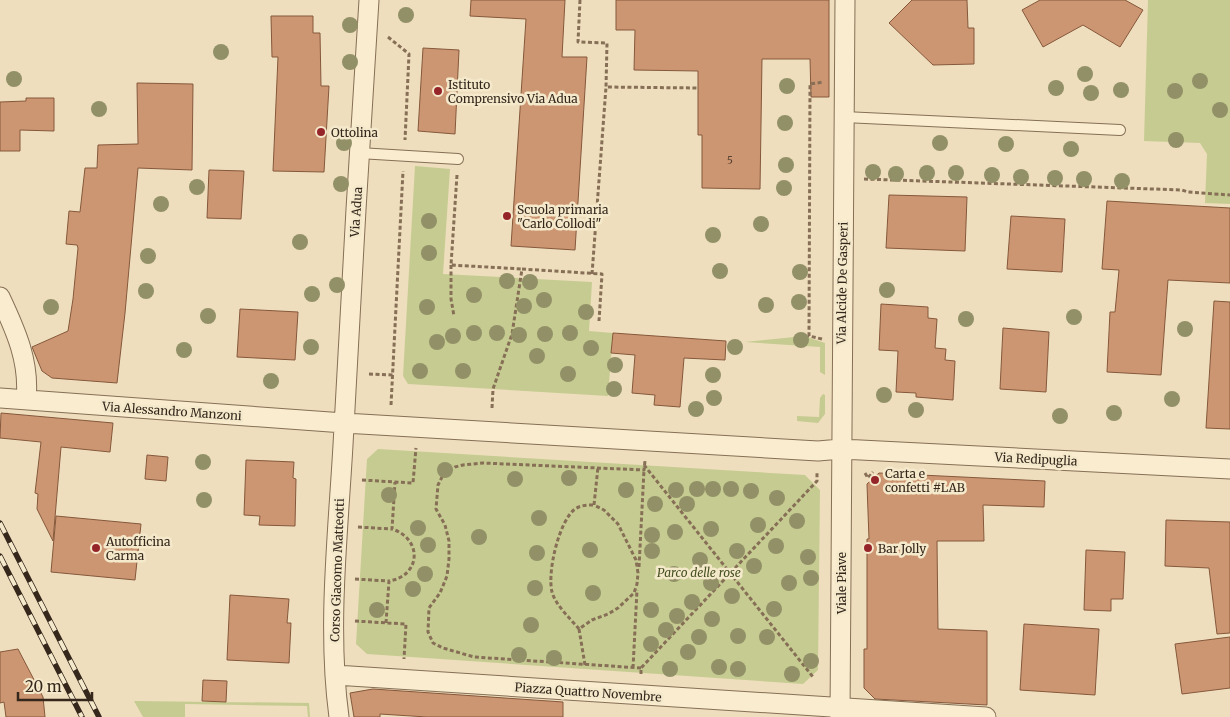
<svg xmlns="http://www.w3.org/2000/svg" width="1230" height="717" viewBox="0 0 1230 717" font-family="Merriweather,serif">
  <rect width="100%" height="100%" fill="#eedebd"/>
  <!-- green -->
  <path fill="#c6cc91" d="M1148,0H1230V204L1205,203L1207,154L1200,143L1144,141Z
    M415,166L450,169L443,274L592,282L589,331L613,333L608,396L408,384L403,376Z
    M804,336L825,343V375L820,372V347L745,342Z
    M823,394L825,395V414L818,423L797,421V416L819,417L820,398Z
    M378,449L805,475L820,490L818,670L803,684L367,654L356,644L367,459Z
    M134,701L309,703L310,717H308L307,706L185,704V717H143Z"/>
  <!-- building -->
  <path fill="#cd9672" stroke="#85583b" d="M471,0H565L562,57H587L575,250L511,246L526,19L470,16Z
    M616,0H829V97H811L810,59H762L760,189L702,188V135H698V71L634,70L635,30H616Z
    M912,0H967L968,28H974V64L933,65L889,23Z
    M1040,0H1125L1143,10L1120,47L1083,25L1043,47L1022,10Z
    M271,16H313V33H320L321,86H329L324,172L273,171L278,57H272Z
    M423,48L459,50L455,134L418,131Z
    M137,83L193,84L192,170L138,168L125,313L117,383L52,378L42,371L32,347L68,331L73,299L78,248L77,245L66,244L69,211L80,212L85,168H97L98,145L138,144Z
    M26,98H54V131L20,130V151H0V102L26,101Z
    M209,170L244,171L241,219L207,218Z
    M889,195L967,197L965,251L886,248Z
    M1107,201L1230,208V283L1168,280L1161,375L1107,372L1110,312H1115L1119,270L1102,269Z
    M1011,216L1065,219L1062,272L1007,269Z
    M1214,301L1230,302V429L1206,428Z
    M881,304L928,307V318L937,319L935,348L946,349L945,360L955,361L953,400L916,397V393L896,392L898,351L879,350Z
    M240,309L298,312L295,360L237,357Z
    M1003,328L1049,332L1046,392L1000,389Z
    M613,333L726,341L725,360L684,358L680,407L654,405L655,395L632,393L635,355L611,353Z
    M1,413L113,423L110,452L61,447L53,541L37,509L38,494L35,493L41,442L0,438Z
    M147,455L168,457L166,481L145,479Z
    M246,460L294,462L293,478L296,479L295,526L259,525L260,516L244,515Z
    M879,473L1045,481L1044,507L983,505L984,541H937L938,629L987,631V705L875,699L864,688V649H867V539H869L867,484Z
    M56,516L141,524L135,580L51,572Z
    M1166,520L1230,522V633L1217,634L1209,568L1165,566Z
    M1086,550L1125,552L1123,599H1111V611L1084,610Z
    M230,595L289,599L287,623H291L289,663L227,660Z
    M1024,624L1099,629L1095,695L1020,690Z
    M1230,637V688L1182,694L1175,644Z
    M18,649L43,697L45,717H6L4,702L0,703V652Z
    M203,680L227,681L226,702L202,701Z
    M373,689L563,702V717H427L380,714V717H354L350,693Z"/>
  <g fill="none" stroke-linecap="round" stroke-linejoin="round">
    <defs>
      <path id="lane" d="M844,117L1120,130
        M359,153L458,159"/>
      <path id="street" d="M0,297C16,331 30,362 26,400
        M0,398L344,423L818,451L841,449L1230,469
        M335,675L986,717
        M339,717C327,629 338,534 343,445C351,297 359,148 369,0
        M840,717L845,0"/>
    </defs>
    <!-- lane casing -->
    <use href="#lane" stroke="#866f56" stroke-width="12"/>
    <!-- street casing -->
    <use href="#street" stroke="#866f56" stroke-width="21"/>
    <!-- path -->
    <path stroke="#866f56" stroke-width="3" stroke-dasharray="4 2.5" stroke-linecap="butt" d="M580,0L578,42L607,43L606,87L698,88
      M388,37L409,54L405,140
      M457,175L451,265L522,269
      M864,179L1182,190L1188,192L1230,195
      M451,265V299L454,316
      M592,274L606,87
      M822,339L809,336L810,84L824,82
      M369,374L393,375
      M391,405L403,171
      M492,408L493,389L512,334L522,269L602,274L599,321
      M644,465L813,677
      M865,473L868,478L873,472
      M362,480L413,483L416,448
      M358,527L392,529
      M639,567L644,470
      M355,579L389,581
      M355,621L406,624L404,659
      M386,623L389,581C421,576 423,539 392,529L395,482
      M579,629C570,618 556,606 552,592C547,572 559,521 575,509C581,505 588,505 594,505
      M585,665L579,629L592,620L608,614L618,608L634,593L637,584L638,573L636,560L618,524L604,510L594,505L598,467
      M633,668L637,590
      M641,668L474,657L443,648L433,643L428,632L429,608L440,593L447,576L449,559V541L445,525L436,509L438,485L443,475L455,467L463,465L483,463L644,470L645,461
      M641,674V668L817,481V473"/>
    <!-- lane -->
    <use href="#lane" stroke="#f9eccf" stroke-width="10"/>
    <!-- street -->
    <use href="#street" stroke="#f9eccf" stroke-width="19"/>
    <defs>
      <path id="rail" d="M0,523L99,717
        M0,556L82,717"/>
    </defs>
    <!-- rail casing -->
    <use href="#rail" stroke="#35271b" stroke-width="5.5"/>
    <!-- rail -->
    <use href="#rail" stroke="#f5e9cc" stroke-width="4" stroke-dasharray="11" stroke-linecap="butt"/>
  </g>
  <!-- trees -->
  <g fill="#929067">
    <circle cx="406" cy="15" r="8"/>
    <circle cx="350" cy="25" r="8"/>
    <circle cx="221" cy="52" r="8"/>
    <circle cx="350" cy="62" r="8"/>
    <circle cx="1085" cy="74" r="8"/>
    <circle cx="14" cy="79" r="8"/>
    <circle cx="1200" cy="81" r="8"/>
    <circle cx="787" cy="86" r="8"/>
    <circle cx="1056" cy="88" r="8"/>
    <circle cx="1121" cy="90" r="8"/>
    <circle cx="1175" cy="91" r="8"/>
    <circle cx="1091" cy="93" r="8"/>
    <circle cx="99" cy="109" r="8"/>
    <circle cx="1220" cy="110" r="8"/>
    <circle cx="785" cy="123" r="8"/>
    <circle cx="1176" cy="140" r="8"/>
    <circle cx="344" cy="143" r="8"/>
    <circle cx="940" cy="143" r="8"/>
    <circle cx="1006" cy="144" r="8"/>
    <circle cx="1071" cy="149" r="8"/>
    <circle cx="786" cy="165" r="8"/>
    <circle cx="873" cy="172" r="8"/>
    <circle cx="927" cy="173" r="8"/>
    <circle cx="956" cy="173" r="8"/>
    <circle cx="896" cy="174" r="8"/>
    <circle cx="992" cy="175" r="8"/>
    <circle cx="1021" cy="177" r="8"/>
    <circle cx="1055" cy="178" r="8"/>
    <circle cx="1084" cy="179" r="8"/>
    <circle cx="1122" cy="181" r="8"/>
    <circle cx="341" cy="184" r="8"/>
    <circle cx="197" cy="187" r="8"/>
    <circle cx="784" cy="188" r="8"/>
    <circle cx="161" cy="204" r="8"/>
    <circle cx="429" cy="221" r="8"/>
    <circle cx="761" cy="224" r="8"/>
    <circle cx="713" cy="235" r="8"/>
    <circle cx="300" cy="242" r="8"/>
    <circle cx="429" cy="253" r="8"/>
    <circle cx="148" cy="256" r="8"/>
    <circle cx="720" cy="271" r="8"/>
    <circle cx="800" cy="272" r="8"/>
    <circle cx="507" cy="281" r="8"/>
    <circle cx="530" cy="282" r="8"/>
    <circle cx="337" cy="285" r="8"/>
    <circle cx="887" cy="290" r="8"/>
    <circle cx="146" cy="291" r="8"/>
    <circle cx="312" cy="294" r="8"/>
    <circle cx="474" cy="295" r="8"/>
    <circle cx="544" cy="300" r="8"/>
    <circle cx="799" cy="302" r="8"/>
    <circle cx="766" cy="305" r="8"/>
    <circle cx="524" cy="306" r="8"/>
    <circle cx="51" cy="307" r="8"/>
    <circle cx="427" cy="307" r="8"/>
    <circle cx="586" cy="312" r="8"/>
    <circle cx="208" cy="316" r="8"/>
    <circle cx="1074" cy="317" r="8"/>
    <circle cx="966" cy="319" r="8"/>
    <circle cx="1185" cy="329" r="8"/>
    <circle cx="474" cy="333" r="8"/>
    <circle cx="497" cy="333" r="8"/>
    <circle cx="570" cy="333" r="8"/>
    <circle cx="545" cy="334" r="8"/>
    <circle cx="519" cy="335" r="8"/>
    <circle cx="453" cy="336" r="8"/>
    <circle cx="801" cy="340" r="8"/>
    <circle cx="437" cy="342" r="8"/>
    <circle cx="311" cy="347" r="8"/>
    <circle cx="735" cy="347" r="8"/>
    <circle cx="591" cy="348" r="8"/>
    <circle cx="184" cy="350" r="8"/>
    <circle cx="537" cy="356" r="8"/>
    <circle cx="615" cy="365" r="8"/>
    <circle cx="420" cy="371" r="8"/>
    <circle cx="463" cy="371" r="8"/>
    <circle cx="568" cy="374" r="8"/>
    <circle cx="713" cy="375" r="8"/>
    <circle cx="271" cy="381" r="8"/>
    <circle cx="614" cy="389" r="8"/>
    <circle cx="884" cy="395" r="8"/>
    <circle cx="714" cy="398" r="8"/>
    <circle cx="1172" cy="399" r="8"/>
    <circle cx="696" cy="409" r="8"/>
    <circle cx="916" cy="410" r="8"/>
    <circle cx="1114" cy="413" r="8"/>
    <circle cx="1060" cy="416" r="8"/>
    <circle cx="203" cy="462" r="8"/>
    <circle cx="445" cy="470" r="8"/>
    <circle cx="569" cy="478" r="8"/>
    <circle cx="515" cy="479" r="8"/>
    <circle cx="697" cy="489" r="8"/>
    <circle cx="713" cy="489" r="8"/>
    <circle cx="731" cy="489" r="8"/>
    <circle cx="626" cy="490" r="8"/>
    <circle cx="676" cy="490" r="8"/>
    <circle cx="751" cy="491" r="8"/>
    <circle cx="389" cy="495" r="8"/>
    <circle cx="777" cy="498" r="8"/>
    <circle cx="204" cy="500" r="8"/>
    <circle cx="655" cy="504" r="8"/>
    <circle cx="687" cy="504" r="8"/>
    <circle cx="539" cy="518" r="8"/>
    <circle cx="797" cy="521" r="8"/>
    <circle cx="758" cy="525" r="8"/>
    <circle cx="418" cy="528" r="8"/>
    <circle cx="711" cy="529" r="8"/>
    <circle cx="675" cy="532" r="8"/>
    <circle cx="652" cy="535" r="8"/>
    <circle cx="479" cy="537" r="8"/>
    <circle cx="428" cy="545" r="8"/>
    <circle cx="776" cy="546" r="8"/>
    <circle cx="590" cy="550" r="8"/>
    <circle cx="652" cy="551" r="8"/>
    <circle cx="737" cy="551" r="8"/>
    <circle cx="537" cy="553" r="8"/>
    <circle cx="808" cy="557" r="8"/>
    <circle cx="700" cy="560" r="8"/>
    <circle cx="754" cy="566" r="8"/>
    <circle cx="425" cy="574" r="8"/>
    <circle cx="674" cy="574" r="8"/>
    <circle cx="811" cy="578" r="8"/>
    <circle cx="711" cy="583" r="8"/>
    <circle cx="789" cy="583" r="8"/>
    <circle cx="535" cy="588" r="8"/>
    <circle cx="413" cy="589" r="8"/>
    <circle cx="593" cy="593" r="8"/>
    <circle cx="732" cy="596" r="8"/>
    <circle cx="692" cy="602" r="8"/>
    <circle cx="774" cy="609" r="8"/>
    <circle cx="377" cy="610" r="8"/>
    <circle cx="651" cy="610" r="8"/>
    <circle cx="677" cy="616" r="8"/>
    <circle cx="712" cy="619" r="8"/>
    <circle cx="531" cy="625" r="8"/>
    <circle cx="666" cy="630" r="8"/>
    <circle cx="738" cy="636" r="8"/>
    <circle cx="699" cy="637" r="8"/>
    <circle cx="767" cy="637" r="8"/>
    <circle cx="651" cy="644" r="8"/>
    <circle cx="688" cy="652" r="8"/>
    <circle cx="519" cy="655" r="8"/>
    <circle cx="554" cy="658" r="8"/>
    <circle cx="811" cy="661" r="8"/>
    <circle cx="719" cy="667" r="8"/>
    <circle cx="670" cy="669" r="8"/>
    <circle cx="738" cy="669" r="8"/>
    <circle cx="792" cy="674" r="8"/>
  </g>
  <!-- markers -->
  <g fill="#952528" stroke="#f5e9cc" stroke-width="2">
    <circle cx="438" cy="91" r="5"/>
    <circle cx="321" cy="132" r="5"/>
    <circle cx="507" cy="216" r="5"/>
    <circle cx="875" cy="480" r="5"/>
    <circle cx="96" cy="548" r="5"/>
    <circle cx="868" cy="548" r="5"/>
  </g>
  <g text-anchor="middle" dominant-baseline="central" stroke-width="5" stroke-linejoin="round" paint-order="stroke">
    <!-- number labels -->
    <g font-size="10" fill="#5b4331">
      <text x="730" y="160">5</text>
    </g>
    <!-- poi labels -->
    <g font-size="12" fill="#35271b" stroke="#f5e9cc" text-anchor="start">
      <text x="448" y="84">Istituto<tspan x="448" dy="14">Comprensivo Via Adua</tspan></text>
      <text x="331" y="132">Ottolina</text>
      <text x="517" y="209">Scuola primaria<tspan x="517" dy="14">"Carlo Collodi"</tspan></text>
      <text x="885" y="473">Carta e<tspan x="885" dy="14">confetti #LAB</tspan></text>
      <text x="106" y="541">Autofficina<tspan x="106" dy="14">Carma</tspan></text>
      <text x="878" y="548">Bar Jolly</text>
    </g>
    <!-- street labels -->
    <g font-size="12" fill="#35271b" stroke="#f5e9cc">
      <text transform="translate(356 212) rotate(-86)">Via Adua</text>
      <text transform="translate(842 283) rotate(-89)">Via Alcide De Gasperi</text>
      <text transform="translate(172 411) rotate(4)">Via Alessandro Manzoni</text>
      <text transform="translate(1036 459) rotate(3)">Via Redipuglia</text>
      <text transform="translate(337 570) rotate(-88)">Corso Giacomo Matteotti</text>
      <text transform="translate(841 583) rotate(-90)">Viale Piave</text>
      <text transform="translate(588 692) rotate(4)">Piazza Quattro Novembre</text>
    </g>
    <!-- park labels -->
    <g font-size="12" font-style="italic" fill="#465121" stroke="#f5e9cc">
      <text x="699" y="572">Parco delle rose</text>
    </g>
  </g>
  <!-- scale -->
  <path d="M18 692v8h74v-8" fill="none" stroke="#35271b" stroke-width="2.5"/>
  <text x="25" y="692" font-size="15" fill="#35271b" stroke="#f5e9cc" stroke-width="4" paint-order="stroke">20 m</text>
</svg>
